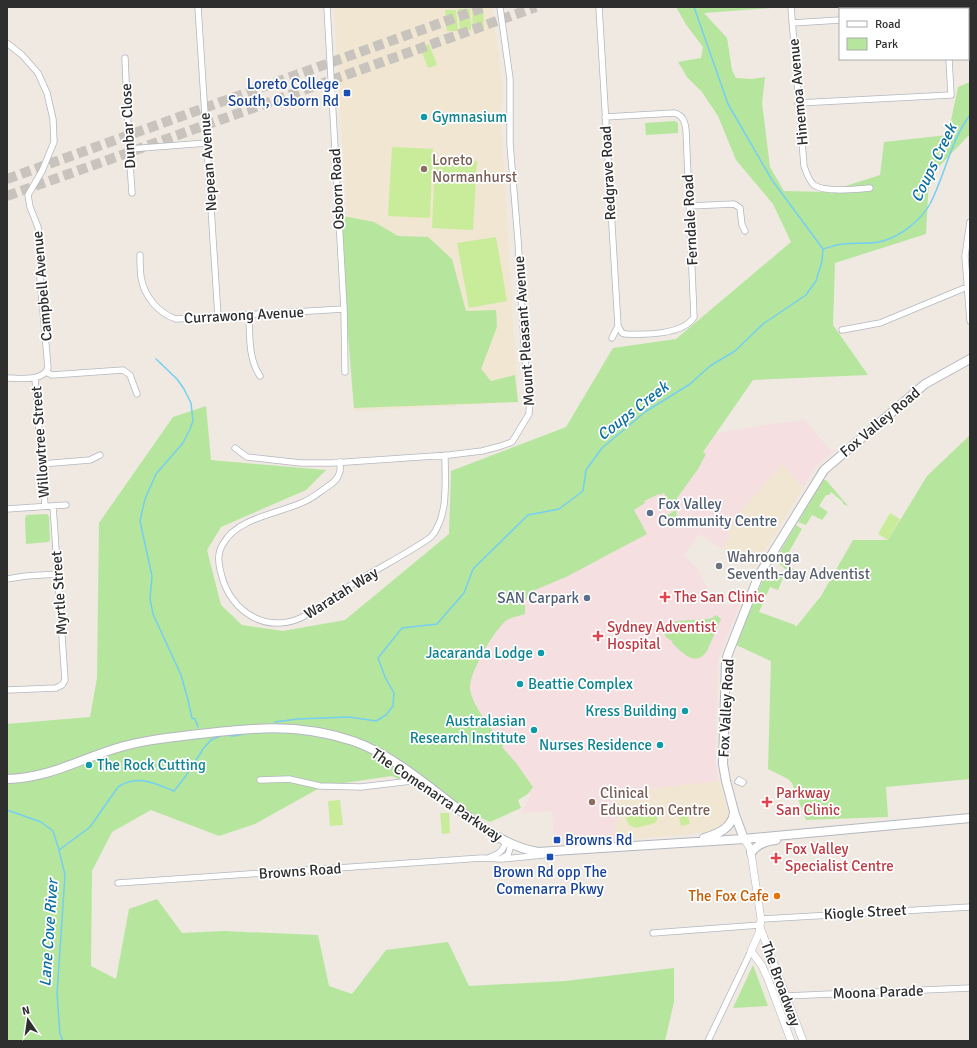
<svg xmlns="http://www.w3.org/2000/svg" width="977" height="1048" viewBox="0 0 977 1048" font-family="Signika,sans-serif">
  <rect width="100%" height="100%" fill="#efe9e1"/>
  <!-- education -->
  <path fill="#f0e6d1" d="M334,7H492L503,88L501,120L518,402L354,411L348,314L347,219Z
    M782,464L803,488L754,568L723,549L730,536L727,531L733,520Z
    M719,781L728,813V820L722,827L712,831L682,835L571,844L615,793Z"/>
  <!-- medical -->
  <path fill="#f5dfe0" d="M805,420L829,449L835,450L816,466L803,488L782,464L733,520L727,531L730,536L723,549L699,534L684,555L697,568L711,594L718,601L727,605L740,604L718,660L715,763L719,781L615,793L616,841L554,845L552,811L520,813L531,795L485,747L454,662L462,644L627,509L678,457L719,433L772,424Z"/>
  <!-- green -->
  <path fill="#b6e59e" d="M676,7H785L704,13L727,38L732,70L736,78L751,79L765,77L762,103L770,167L784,191L827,192L880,175L884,142L948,135L958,87L970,82V134L929,177L926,234L835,263L833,325L868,375L753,380L703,452L706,454L698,469L677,498L676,510L677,516L675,523L672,524L664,520L662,518L673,512L672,508L664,493L660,495L659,494L644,501L645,503L634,510L647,534L566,577L537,589L529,595L525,601V614C519,616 512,617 507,620C495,628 468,675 470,689C472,705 493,732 504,744L502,747L516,763L533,787L528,794L518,800L521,808L490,822L392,776L323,786L255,824L219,836L151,810L112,832L92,871L91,966L116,979L129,909L157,899L182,933L223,931L318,935L329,986L352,994L386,950L448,942L469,986L565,981L674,968V1002L665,1041H7V724L90,717L97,678L99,523L173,417L206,406L211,460L326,470L306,490L221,527L207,550L221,605L242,625L283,631L345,620L449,534L451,471L566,427L613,348L676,339L791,242L773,204L736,160L718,116L702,92L687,77L678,62L701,58L703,47L687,26Z
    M675,121L678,123V133L646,135L645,123Z
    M338,215L374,222L398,236L428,237L452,259L466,311L496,310L497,327L481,369L491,381L515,375L518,402L354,408Z
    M970,435V779L886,787L888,817L806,820L792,783L788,779L768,769L771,661L736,645L767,570C775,567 780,572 783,578L778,590L770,587L759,612L795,625L796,627L821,596L853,540H888L927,476Z
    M823,480H826L848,506L843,504V502L831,492L829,495H826L819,506L828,512L822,520L812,515L806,525L798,522Z
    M47,514L49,517L50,540L48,542L26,544L25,518L27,515Z
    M796,525L802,529L783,562L795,570L793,572L790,573L775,560Z
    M716,615L721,619L707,651C695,668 683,653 672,643L673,642L666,637L661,626L666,623L669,627L674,622L677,621L707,619L712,618Z
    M753,965L768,1006L733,1008Z"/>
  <!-- pitch -->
  <path fill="#c9ec9a" d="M472,8H483L484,29H473Z
    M470,9L471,30H460L458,9Z
    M445,10H456L458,31H447Z
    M429,44L437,65L428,68L420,47Z
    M392,147L433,149L430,218L388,216Z
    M435,159L477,161L473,230L432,228Z
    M496,237L507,301L469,308L457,243Z
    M890,513L900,519L888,540L878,534Z
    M340,800L343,825L330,826L328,801Z
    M650,806C658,809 660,816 655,823L636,828L629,825L626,818L630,811Z
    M685,806L690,824L681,826L677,808Z
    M440,813H449L450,833L442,834Z"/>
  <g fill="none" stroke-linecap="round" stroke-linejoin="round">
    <!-- stream -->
    <path stroke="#75cff0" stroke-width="1.5" d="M694,7L728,104L772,180L823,249
      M156,359L177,379L184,389L191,403L193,421L190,429L183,443L156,474L145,499L140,521L152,576L150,599L153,614L181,675L188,700L192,718L195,719L198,727
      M275,722L297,719L349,717L376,721L386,715L393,706L394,693L385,677L378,658L402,628L437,624L464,593L473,569L528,515L559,509L583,491L586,470L602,448L645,412L690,384L710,366L735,351L763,324L806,295L816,281L822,261L823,249C830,247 837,244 844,244C856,242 870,245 883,241C901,236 921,220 930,204C945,175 950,142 970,115
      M226,735L234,736L248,733
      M202,750L211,740L220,736
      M7,810L41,822L53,831L59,850L65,875L57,994L60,1034L63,1041
      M59,850L90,827L118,787C137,774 154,783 174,791L185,777L202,751"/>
    <!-- motorway-tunnel -->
    <path stroke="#c8c4bd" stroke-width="10" stroke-dasharray="10 5" stroke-linecap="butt" d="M7,179L485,7
      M7,196L536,7"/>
    <defs>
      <path id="pedestrian" d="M739,779L744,782L742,784L737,782Z"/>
      <path id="minor" d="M198,7L218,316
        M327,7L344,309L345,372
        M599,7L618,326L612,338
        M791,7L804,166C806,172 809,181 814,185C825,193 857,189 870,188
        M946,7V9
        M792,23L840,20
        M7,43L22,55L38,73L47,93L53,119L54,142L42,171L28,195L30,207L38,227L42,257L40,278L48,368C43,382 19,378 7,378
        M125,58L129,149L132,193
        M798,103L951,95L949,59
        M605,117L674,113C683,115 685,122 686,130L694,317C683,335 644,335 626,334L622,333L618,326
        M129,149L207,143
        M689,206L734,204L740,208L742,225L745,231
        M970,222L965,256L970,321
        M140,255C140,262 140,270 141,277C144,296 158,313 176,319L344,309
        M249,315C250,336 248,358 260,376
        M842,330L880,323L967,287
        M46,372L52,375L123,370L130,375L137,394
        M35,378L45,506
        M235,448L247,457L301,463H332L449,455L482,451L501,446L512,442L529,414L530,394L525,361L518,240L510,144V79L500,7
        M340,462C340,466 341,471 339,474C337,481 330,485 324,489C317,494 310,500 301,503C277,514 237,518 223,544C217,553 218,563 221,573C230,614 271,637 308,614C325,604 339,592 356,582C380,567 407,554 431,537C449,516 445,481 445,455
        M41,464L90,460L100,455
        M7,509L66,505
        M7,579L26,576L58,574
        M7,690L56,688L62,685L65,680L53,506
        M260,780L289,779L320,786L361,787L420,780
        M490,857C499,854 503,851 506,842
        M502,858L508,855L511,845
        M118,883L482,858L502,859L543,855
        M761,919L970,907
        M653,933L760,925
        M785,996L970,988
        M708,1041L751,951"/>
      <path id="tertiary" d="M744,839L750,848L751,853L761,919L759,933L751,951L762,966L768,979L791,1041
        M760,927L803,1041"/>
      <path id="secondary" d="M7,779C48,778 76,761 114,749C139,741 165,738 191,735C249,728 297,722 353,741C393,755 428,786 462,812C486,830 508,847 538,852L744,839L970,818
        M704,838C718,834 732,828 734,813
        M744,839L735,815L726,781L723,764L726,662L728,654L759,575L824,470L925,384L970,359
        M751,853C756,845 766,841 776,840"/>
    </defs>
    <!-- pedestrian casing -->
    <use href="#pedestrian" stroke="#b4b7c1" stroke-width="5.5"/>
    <!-- minor casing -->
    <use href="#minor" stroke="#b4b7c1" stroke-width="7"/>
    <!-- tertiary casing -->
    <use href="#tertiary" stroke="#b4b7c1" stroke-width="8"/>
    <!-- secondary casing -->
    <use href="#secondary" stroke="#b4b7c1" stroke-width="10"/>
    <!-- pedestrian -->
    <use href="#pedestrian" stroke="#fff" stroke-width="4"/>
    <!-- minor -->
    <use href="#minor" stroke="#fff" stroke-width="5.5"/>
    <!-- tertiary -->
    <use href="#tertiary" stroke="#fff" stroke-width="7"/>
    <!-- secondary -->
    <use href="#secondary" stroke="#fff" stroke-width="8"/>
  </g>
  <!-- markers -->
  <g fill="#1a4fb4" stroke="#fff" stroke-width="1.5">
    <rect x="343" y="89" width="8" height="8" rx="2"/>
    <rect x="553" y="836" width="8" height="8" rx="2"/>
    <rect x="546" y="853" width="8" height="8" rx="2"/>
  </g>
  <g fill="#0f9aa8" stroke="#fff" stroke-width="1.5">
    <circle cx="424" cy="117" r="4"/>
    <circle cx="541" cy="653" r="4"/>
    <circle cx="520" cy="684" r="4"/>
    <circle cx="685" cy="711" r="4"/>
    <circle cx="534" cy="730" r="4"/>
    <circle cx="660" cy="745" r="4"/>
    <circle cx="89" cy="765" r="4"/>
  </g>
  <g fill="#8d6e63" stroke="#fff" stroke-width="1.5">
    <circle cx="424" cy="169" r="4"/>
    <circle cx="592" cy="802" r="4"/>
  </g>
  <g fill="#5c6f8a" stroke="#fff" stroke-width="1.5">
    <circle cx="650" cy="513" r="4"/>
    <circle cx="587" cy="598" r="4"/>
  </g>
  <circle fill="#6b7280" stroke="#fff" stroke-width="1.5" cx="719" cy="566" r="4"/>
  <g fill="#e0444e" stroke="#fff" stroke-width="1.5">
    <path d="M663 591h4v4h4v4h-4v4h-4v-4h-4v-4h4z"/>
    <path d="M596 630h4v4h4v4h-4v4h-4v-4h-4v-4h4z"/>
    <path d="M765 796h4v4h4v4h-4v4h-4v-4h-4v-4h4z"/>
    <path d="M774 852h4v4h4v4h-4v4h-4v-4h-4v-4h4z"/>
  </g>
  <circle fill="#e8710a" stroke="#fff" stroke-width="1.5" cx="777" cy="896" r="4"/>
  <g text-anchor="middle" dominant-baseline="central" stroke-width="3.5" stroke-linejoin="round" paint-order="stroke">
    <!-- transit labels -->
    <g font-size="15" fill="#164399" stroke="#fff" text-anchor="end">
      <text x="339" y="84">Loreto College<tspan x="339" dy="17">South, Osborn Rd</tspan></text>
      <text x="565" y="840" text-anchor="start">Browns Rd</text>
      <text x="550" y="872" text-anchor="middle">Brown Rd opp The<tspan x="550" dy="17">Comenarra Pkwy</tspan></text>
    </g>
    <!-- street labels -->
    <g font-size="15" fill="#2e2e2e" stroke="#fff">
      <text transform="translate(798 92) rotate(-95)">Hinemoa Avenue</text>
      <text transform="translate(128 126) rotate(-93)">Dunbar Close</text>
      <text transform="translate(208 162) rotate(-94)">Nepean Avenue</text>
      <text transform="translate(608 173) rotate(-93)">Redgrave Road</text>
      <text transform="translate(337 189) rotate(-93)">Osborn Road</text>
      <text transform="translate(690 220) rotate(-93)">Ferndale Road</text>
      <text transform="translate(42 286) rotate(-95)">Campbell Avenue</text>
      <text transform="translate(244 315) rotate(-3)">Currawong Avenue</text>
      <text transform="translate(524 331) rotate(-94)">Mount Pleasant Avenue</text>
      <text transform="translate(880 422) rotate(-40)">Fox Valley Road</text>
      <text transform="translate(40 442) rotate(-94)">Willowtree Street</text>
      <text transform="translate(59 593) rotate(-94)">Myrtle Street</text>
      <text transform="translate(341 593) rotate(-32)">Waratah Way</text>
      <text transform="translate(726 708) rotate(-87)">Fox Valley Road</text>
      <text transform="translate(437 795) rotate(34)">The Comenarra Parkway</text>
      <text transform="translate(300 871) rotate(-4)">Browns Road</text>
      <text transform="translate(865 912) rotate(-3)">Kiogle Street</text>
      <text transform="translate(781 984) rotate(70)">The Broadway</text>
      <text transform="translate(878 992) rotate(-2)">Moona Parade</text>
    </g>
    <!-- culture labels -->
    <g font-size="15" fill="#0d838f" stroke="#fff" text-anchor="end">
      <text x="432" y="117" text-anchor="start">Gymnasium</text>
      <text x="533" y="653">Jacaranda Lodge</text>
      <text x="528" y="684" text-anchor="start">Beattie Complex</text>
      <text x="677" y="711">Kress Building</text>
      <text x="526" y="721">Australasian<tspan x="526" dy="17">Research Institute</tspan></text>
      <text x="652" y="745">Nurses Residence</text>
      <text x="97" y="765" text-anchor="start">The Rock Cutting</text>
    </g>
    <!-- education labels -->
    <g font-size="15" fill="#785e54" stroke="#fff" text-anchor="start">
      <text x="432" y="160">Loreto<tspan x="432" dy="17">Normanhurst</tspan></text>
      <text x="600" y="793">Clinical<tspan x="600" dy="17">Education Centre</tspan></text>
    </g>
    <!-- service labels -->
    <g font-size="15" fill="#4e5e75" stroke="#fff" text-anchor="start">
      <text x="658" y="504">Fox Valley<tspan x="658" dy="17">Community Centre</tspan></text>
      <text x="579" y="598" text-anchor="end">SAN Carpark</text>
    </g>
    <!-- worship labels -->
    <g font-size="15" fill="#5b616d" stroke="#fff" text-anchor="start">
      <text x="727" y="557">Wahroonga<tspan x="727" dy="17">Seventh-day Adventist</tspan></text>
    </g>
    <!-- health labels -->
    <g font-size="15" fill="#be3a42" stroke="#fff" text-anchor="start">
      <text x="674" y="597">The San Clinic</text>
      <text x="607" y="627">Sydney Adventist<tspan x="607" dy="17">Hospital</tspan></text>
      <text x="776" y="793">Parkway<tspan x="776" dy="17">San Clinic</tspan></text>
      <text x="785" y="849">Fox Valley<tspan x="785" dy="17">Specialist Centre</tspan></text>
    </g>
    <!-- food labels -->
    <g font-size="15" fill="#c56008" stroke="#fff" text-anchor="end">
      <text x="769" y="896">The Fox Cafe</text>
    </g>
    <!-- water labels -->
    <g font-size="16" font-style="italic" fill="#0d6fa3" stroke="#fff">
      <text transform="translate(934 163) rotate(-64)">Coups Creek</text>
      <text transform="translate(633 411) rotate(-38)">Coups Creek</text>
      <text transform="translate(49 933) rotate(-86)">Lane Cove River</text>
    </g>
  </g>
  <!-- border -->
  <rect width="977" height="1048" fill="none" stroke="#2e2e2e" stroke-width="16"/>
  <!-- legend -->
  <rect x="839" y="8" width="130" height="52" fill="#ffffff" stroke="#ababab"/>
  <rect x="847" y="21" width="20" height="6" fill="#ffffff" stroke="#ababab"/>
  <text x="875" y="28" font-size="12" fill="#2e2e2e">Road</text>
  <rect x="847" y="38" width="20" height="12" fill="#b6e59e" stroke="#ababab"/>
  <text x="875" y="48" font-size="12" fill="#2e2e2e">Park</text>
  <!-- north arrow -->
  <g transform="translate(28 1020) rotate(347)" stroke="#ffffff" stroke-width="3" paint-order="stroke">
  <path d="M0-3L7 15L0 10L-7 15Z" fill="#2e2e2e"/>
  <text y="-6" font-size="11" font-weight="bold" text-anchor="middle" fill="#2e2e2e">N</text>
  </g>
</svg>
